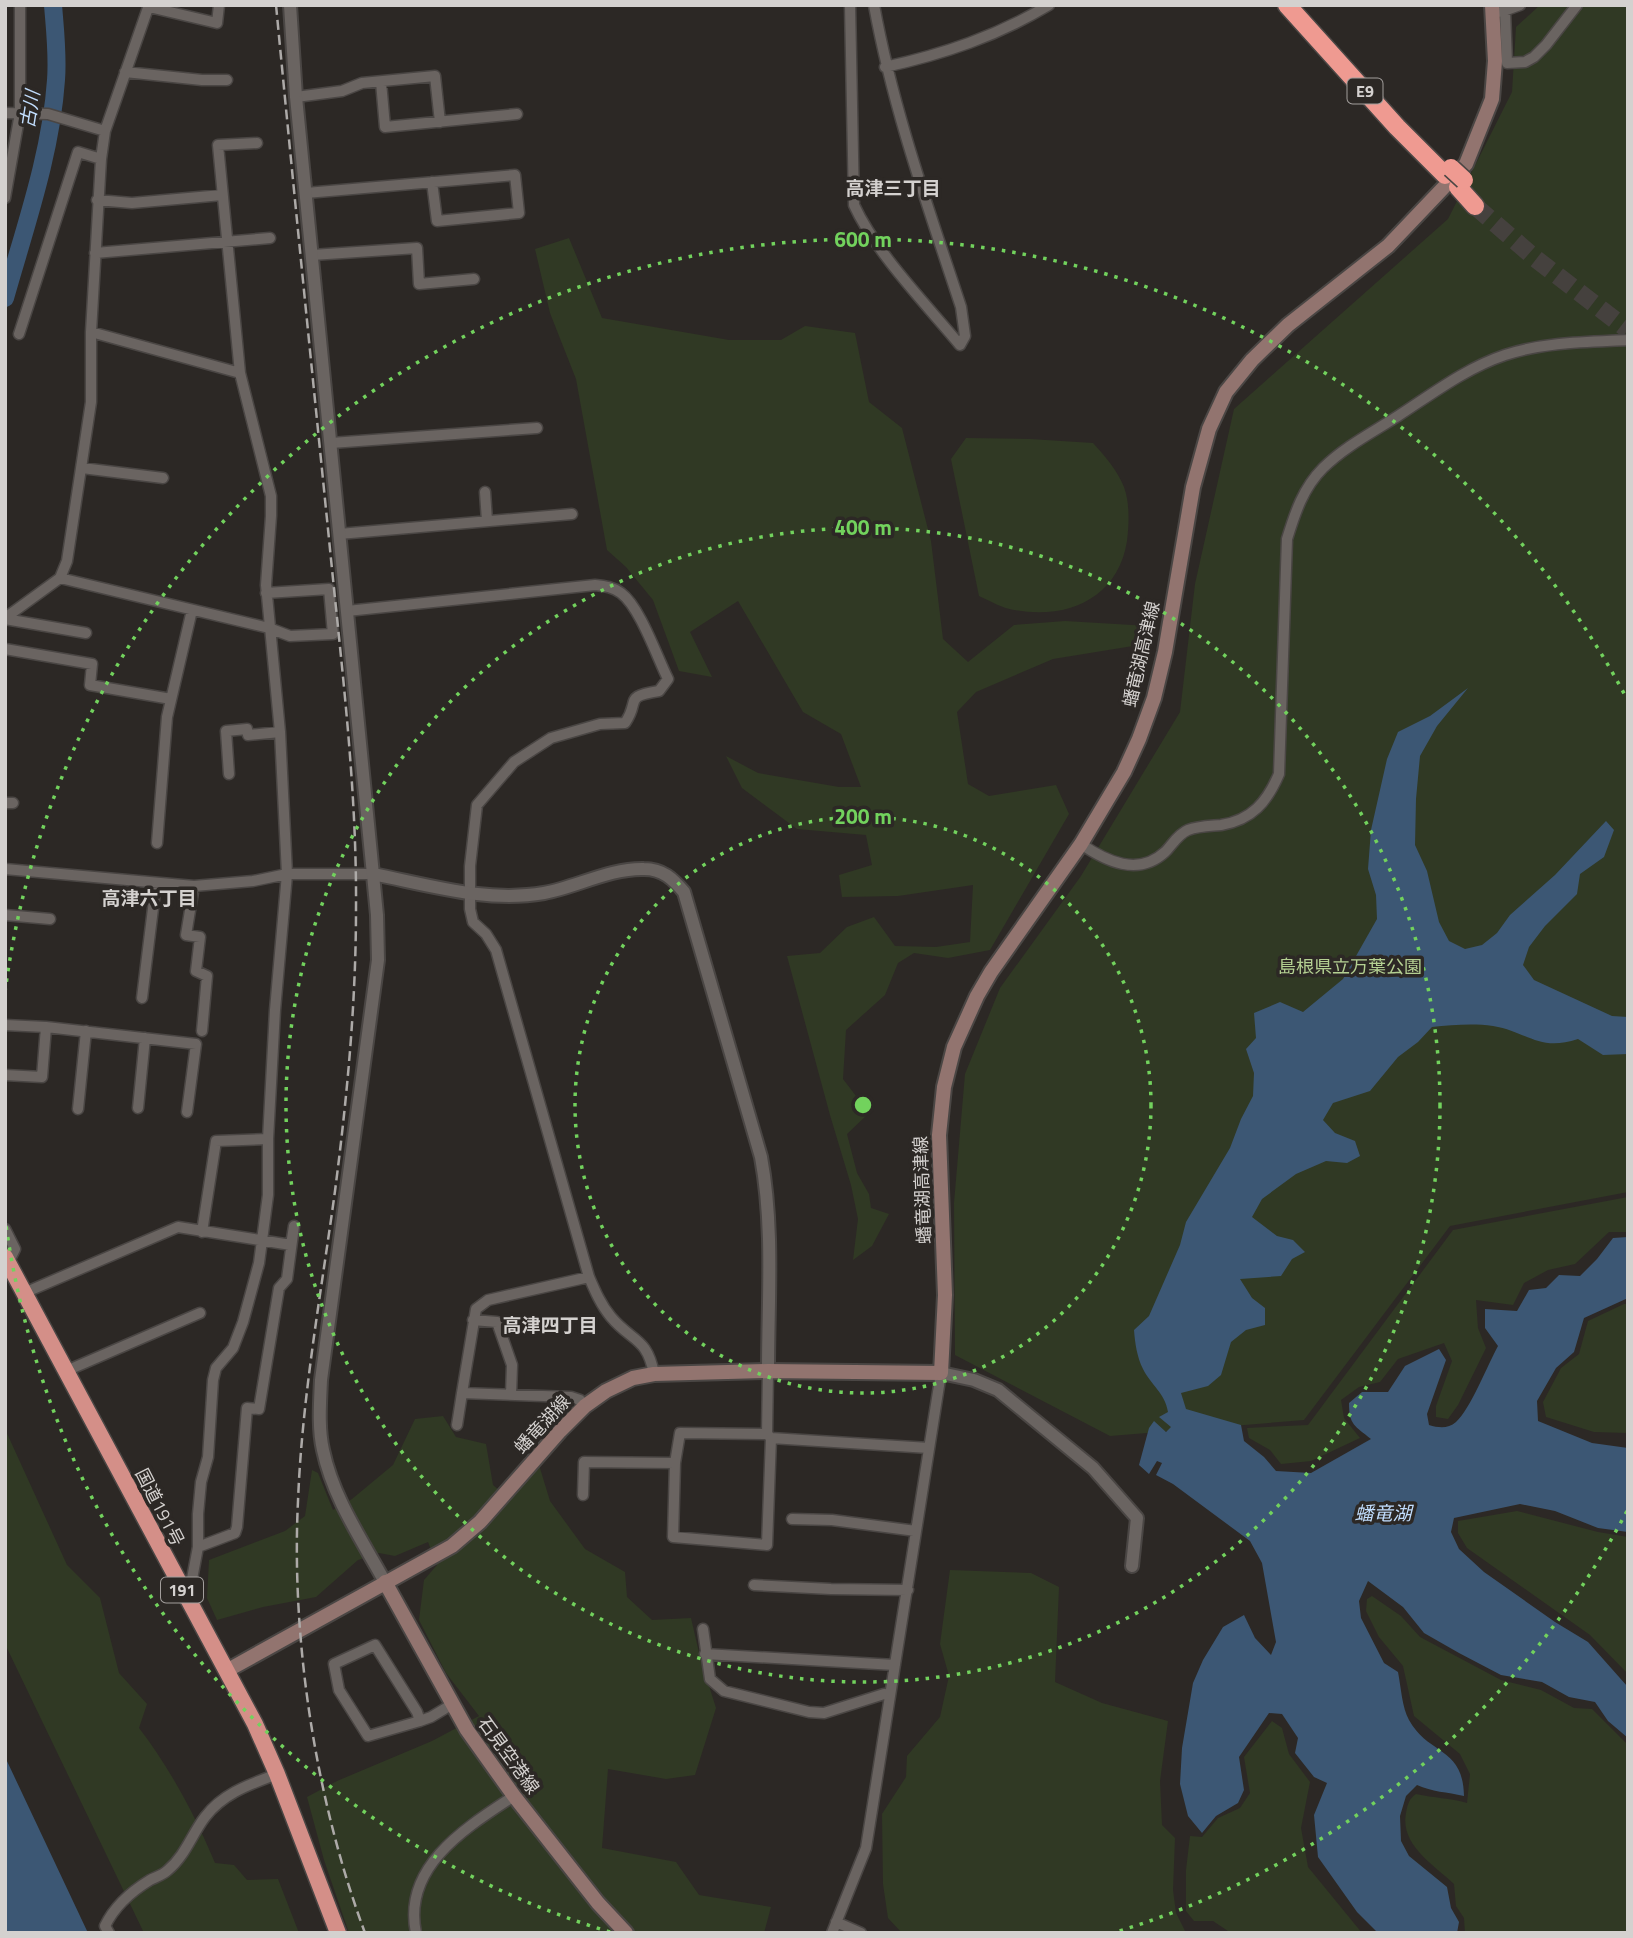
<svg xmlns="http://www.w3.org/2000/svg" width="1633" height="1938" viewBox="0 0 1633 1938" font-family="'Titillium Web','Noto Sans JP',sans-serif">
  <rect width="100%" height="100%" fill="#2c2825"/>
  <!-- green -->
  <path fill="#303924" d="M1540,5H1628V1192L1450,1226L1304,1420L1110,1436L955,1355L954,1203L965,1074L1000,988L1081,876L1180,712L1195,584L1234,409L1448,219L1512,92L1516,27Z
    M569,238L602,318L729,340H781L805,326L855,333L869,402L902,428L931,541L943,639L968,662L1014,625L1065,621L1149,626L1139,645L1053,659L976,692L957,712L968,784L989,796L1056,785L1069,814L990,950L948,958L914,953L898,963L885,995L846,1030L843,1079L869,1113L847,1134L857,1173L869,1194L871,1208L889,1214L872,1246L853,1260L858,1219L851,1185L830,1115L787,956L820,953L847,927L874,917L895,946L936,947L970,942L973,885L898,896L842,897L839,875L872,865L866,835L797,829L742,788L726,756L758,773L839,787H861L841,734L803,712L738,601L690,632L712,677L679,671L653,600L626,567L607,550L576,379L550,313L535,249Z
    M966,438L1030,439L1093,443C1105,456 1117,470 1124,487C1130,504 1129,524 1127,541C1118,598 1068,620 1014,610C1002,608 990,601 979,596L951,459Z
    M1628,1197V1232H1609L1575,1264L1548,1270L1524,1283L1513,1305L1476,1300L1478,1328L1486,1348L1458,1405L1448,1419L1436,1417V1406L1452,1361L1444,1343L1398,1359L1380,1382L1359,1387L1341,1400L1344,1418L1360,1438L1311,1461L1281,1464L1270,1450L1249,1438L1247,1428L1308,1425L1453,1230Z
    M1624,1304H1628V1433L1594,1432L1546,1417L1543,1402L1561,1368L1579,1354L1588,1321Z
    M443,1416L456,1437L486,1444L493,1485L509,1499L539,1465L550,1501L585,1549L625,1572L627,1597L652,1620L691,1618L700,1657L716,1708L695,1775L666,1779L608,1769L602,1848L676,1862L699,1895L771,1907L764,1933H349L324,1860L307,1797L337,1781L432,1741L479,1716L446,1673L419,1620L424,1580L437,1565L428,1542L395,1556L379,1553L358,1560L316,1597L263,1607L217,1620L207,1598L209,1560L285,1531L305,1516L312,1470L318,1473L333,1510L352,1499L393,1465L415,1419Z
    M5,1429L67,1565L100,1598L119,1673L147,1704L139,1728C170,1768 196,1817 215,1863L234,1865L247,1880L278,1879L299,1933H144L5,1644Z
    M1517,1511L1598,1532L1628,1537V1674L1590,1635L1467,1548L1458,1533V1521Z
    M950,1570L1031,1573L1059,1587L1055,1682L1102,1703L1168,1721L1160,1781L1162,1825L1175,1838L1173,1890L1176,1913L1186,1933H902L888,1918L883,1884L882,1814L906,1777L907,1756L940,1717L949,1676L940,1644Z
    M1372,1596L1401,1616L1420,1637L1501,1680L1541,1690L1574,1708L1592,1709L1628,1745V1933H1465L1464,1918L1456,1906L1454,1884C1433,1864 1400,1845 1406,1813C1408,1803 1409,1799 1416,1794C1434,1798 1450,1798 1467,1803L1470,1774L1460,1754L1414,1716L1403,1666L1379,1637L1366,1611L1367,1599Z
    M1272,1721L1282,1728L1289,1754L1310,1782L1301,1828L1308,1867L1362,1933H1231L1213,1921H1194L1186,1911V1870L1190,1836L1202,1837L1218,1818L1240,1808L1250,1793L1244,1757Z"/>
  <!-- water -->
  <path fill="#3c5774" d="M1468,688L1437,726L1420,756L1416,799L1415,845L1427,871L1439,922L1449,941L1465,949L1482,945L1497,933L1510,915L1555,875L1606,821L1614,830L1604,857L1580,874L1577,894L1545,926L1529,947L1523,965L1534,980L1612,1016L1628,1017V1054L1603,1055L1578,1039C1539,1052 1528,1032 1493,1026C1473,1023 1452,1025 1432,1027L1418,1042L1398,1057L1370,1091L1333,1103L1323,1120L1335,1133L1355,1141L1360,1156L1347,1163L1326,1161L1296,1174L1262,1199L1252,1217L1277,1236L1293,1240L1305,1252L1292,1259L1281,1276L1240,1279L1252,1298L1265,1308V1325L1246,1330L1231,1342L1221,1375L1208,1386L1181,1393L1186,1409L1241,1425L1244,1441L1264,1457L1276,1471L1311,1473L1371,1439C1355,1426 1349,1425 1349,1403L1362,1392H1388L1405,1366L1439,1349L1446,1360L1427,1414L1429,1425C1439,1428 1448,1429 1456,1422C1470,1410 1488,1364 1498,1346L1485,1328V1309L1517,1311L1529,1290L1546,1288L1559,1275L1580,1276L1597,1259L1613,1238L1628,1237V1298L1584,1318L1574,1352L1556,1368L1537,1401L1538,1421L1592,1443L1628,1448V1532L1598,1528L1555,1511L1520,1504L1454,1518L1451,1532L1459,1549L1484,1572L1555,1622L1588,1642L1627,1686L1628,1738L1608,1721L1595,1702L1569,1697L1542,1682L1501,1675L1459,1653L1424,1633L1403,1607L1368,1581L1359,1601L1361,1618L1384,1663L1398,1672C1401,1687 1402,1708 1409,1720C1429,1756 1463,1746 1464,1796C1447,1792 1432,1792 1417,1785L1406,1796L1400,1816L1401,1841L1409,1856L1447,1887L1451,1908L1459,1922L1457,1933H1378L1357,1912L1318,1857L1314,1815L1327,1783L1314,1777L1295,1753L1298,1738L1282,1714L1269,1713L1239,1757L1244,1790L1238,1803L1216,1816L1202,1833L1188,1816L1180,1784L1182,1748L1193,1683L1203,1660L1223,1627L1244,1615L1255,1638L1271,1655L1276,1642L1262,1563L1250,1541L1173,1484L1156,1475L1162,1463L1157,1461L1149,1474L1139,1465L1149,1428L1154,1421L1166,1432L1171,1427L1159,1417L1168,1412C1165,1393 1151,1385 1143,1369C1137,1357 1135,1343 1134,1330L1149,1316L1180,1245L1186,1222L1230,1148L1241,1119L1253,1096L1254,1073L1246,1049L1256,1038L1254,1013L1280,1002L1303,1012L1343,979L1377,919L1376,895L1368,869L1371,830L1387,759L1398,732L1430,716Z
    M5,1759H6L88,1933H5Z"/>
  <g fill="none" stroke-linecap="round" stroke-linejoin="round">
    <!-- river -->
    <path stroke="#3c5774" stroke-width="18" d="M5,298C25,227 51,154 56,80C58,55 55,30 53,5"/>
    <!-- motorway-tunnel -->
    <path stroke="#45413e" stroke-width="18" stroke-dasharray="18 9" stroke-linecap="butt" d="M1475,206L1536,259L1628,330"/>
    <defs>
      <path id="minor" d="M850,5L854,205C876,253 926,304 960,345L965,336L961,307C928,207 893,109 874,5
        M149,7L217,23L219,5
        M1505,11L1507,63L1525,62L1534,57L1546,45L1577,5
        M1501,12L1520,5
        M885,67C944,54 997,36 1049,5
        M125,72L202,80H227
        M381,82L385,127L517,114
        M296,97L342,91L362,83L435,76L440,122
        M5,113L48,114L105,131
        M306,193L515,175L519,213L437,221L432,182
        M5,198L20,113V5
        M97,200L132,203L222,195
        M95,253L270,238
        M312,255L417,248L419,284L474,279
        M91,332L240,373
        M19,334L78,152L101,159
        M331,443L537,428
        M82,468L163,478
        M485,492L487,521
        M339,534L572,514
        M60,578L269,628L290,636L333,634L329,589L266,593
        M347,611L595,585C605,586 613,587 621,593C640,607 657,657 668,679L659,691C622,697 641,700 625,723L600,724L551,738L514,762L477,805L470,866V909L473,922L486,934L496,950L589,1277C595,1291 601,1305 611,1317C632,1342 647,1337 654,1374
        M5,618L60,578L67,561L91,402V332L101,159L105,131L149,5
        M5,619L86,633
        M5,649L92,664L90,685L171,699
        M229,774L226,731L247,729L248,735L280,732
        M5,803H13
        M157,843L167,717L192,610
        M1081,844C1106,861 1138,877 1165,852C1172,845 1178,834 1188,830C1198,826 1210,826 1221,825C1252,820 1267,802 1279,774L1287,539C1295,513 1303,488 1323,468C1344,447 1373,432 1398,416C1432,394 1466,368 1505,355C1544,342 1587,342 1628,340
        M5,869L194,886L253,881L287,874H373
        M194,886L186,935L200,937L196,971L207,976L202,1031
        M5,915L50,919
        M142,998L156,884
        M5,1025L46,1027L196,1044L187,1112
        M5,1075L42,1077L46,1027
        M138,1108L145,1038
        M78,1109L86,1031
        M5,1229L15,1249L8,1263
        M202,1232L216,1141L268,1139
        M24,1293L178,1227L291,1245L294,1226L287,1279L279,1288L259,1409L247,1408L237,1527L235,1533L198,1547L192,1579L180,1588
        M473,1320L497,1322L512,1365L511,1395
        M66,1371L200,1313
        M462,1393L476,1309L488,1300L589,1277
        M457,1425L462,1393L571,1397L580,1400L585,1406
        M767,1434L771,1438L929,1448
        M675,1463L673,1537L767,1545L771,1438
        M583,1495L584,1462L675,1463L680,1433L767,1434L768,1371
        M792,1519L832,1520L916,1531
        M198,1547V1514L201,1482L208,1457L213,1380L216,1368L233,1348L243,1322L259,1263L268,1195V1139L275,1010L287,874L280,732L266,585L271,516V496L240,373L218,145L257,143
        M754,1585L831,1589L908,1590
        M703,1629L710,1679L724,1691L809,1712L824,1713L884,1694L890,1695
        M705,1654L895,1665
        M420,1721L368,1736L339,1690L334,1664L375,1645L417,1712L420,1721L431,1717L451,1705
        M836,1922L861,1933
        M109,1933L105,1926C114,1907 132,1891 150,1880C156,1877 163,1875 168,1870C185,1856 192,1834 205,1817C223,1793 251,1784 277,1774
        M416,1933C402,1866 467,1827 514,1796
        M832,1933L866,1848L941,1373"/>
      <path id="tertiary" d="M290,5L296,97L377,915L378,960L321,1380C320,1403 318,1428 323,1450C333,1498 362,1540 385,1582
        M373,874C429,885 487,903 544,893C577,887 610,868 644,869C663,869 673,879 684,892L761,1157C774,1227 768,1300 768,1371
        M941,1373L974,1380L998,1390L1093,1468L1137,1518L1132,1566"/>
      <path id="secondary" d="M385,1582L467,1730L514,1796L598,1903L626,1933
        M228,1670L452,1546L480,1522L560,1431L585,1406L606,1391L633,1378L654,1374L768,1371L941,1373L945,1295L939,1135L944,1087L954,1047L977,996L991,972L1081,844L1124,772L1139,739L1154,698L1165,652L1193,487L1209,429L1226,392L1252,360L1288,325L1388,246L1466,164L1492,99L1495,61L1492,5"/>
      <path id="trunk" d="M5,1257L255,1724L277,1774L338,1933"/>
      <path id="motorway" d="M1287,5L1397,127L1445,175
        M1458,187L1475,206"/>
    </defs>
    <!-- minor casing -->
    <use href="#minor" stroke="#4a4644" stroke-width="13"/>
    <!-- tertiary casing -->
    <use href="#tertiary" stroke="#4a4644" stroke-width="16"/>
    <!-- secondary casing -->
    <use href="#secondary" stroke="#4a4644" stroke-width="18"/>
    <!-- trunk casing -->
    <use href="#trunk" stroke="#4a4644" stroke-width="19"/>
    <!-- motorway casing -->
    <use href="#motorway" stroke="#4a4644" stroke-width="21"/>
    <!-- minor -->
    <use href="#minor" stroke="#6a6461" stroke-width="10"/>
    <!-- tertiary -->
    <use href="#tertiary" stroke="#6a6461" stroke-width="12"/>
    <!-- secondary -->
    <use href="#secondary" stroke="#92746f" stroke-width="14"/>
    <!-- trunk -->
    <use href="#trunk" stroke="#d48f88" stroke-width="16"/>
    <!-- motorway -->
    <use href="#motorway" stroke="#ef9a91" stroke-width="18"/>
    <!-- rail -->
    <path stroke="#adaaa8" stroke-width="2.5" stroke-dasharray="10 5" stroke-linecap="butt" d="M276,5C293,183 311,361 329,539C341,662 357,786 356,909C356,1004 347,1098 335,1191C321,1294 302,1397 298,1501C291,1642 316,1801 365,1933"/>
    <defs>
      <path id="motorway-bridge" d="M1451,168L1464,180"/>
    </defs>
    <!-- motorway-bridge casing -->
    <use href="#motorway-bridge" stroke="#4a4644" stroke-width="21" stroke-linecap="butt"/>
    <!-- motorway-bridge -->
    <use href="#motorway-bridge" stroke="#ef9a91" stroke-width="18"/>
  </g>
  <!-- distance rings -->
  <g fill="none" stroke="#72d25d" stroke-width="3.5" stroke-dasharray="3.5 7">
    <circle cx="863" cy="1105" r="288"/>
    <circle cx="863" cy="1105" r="577"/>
    <path d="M1627 1511A865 865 0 0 1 1116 1932M610 1932A865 865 0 0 1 5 1218M5 992A865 865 0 0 1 1627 699"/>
  </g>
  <g text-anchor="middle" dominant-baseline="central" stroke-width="7" stroke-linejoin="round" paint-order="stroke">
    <!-- shield labels -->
    <g fill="#2c2825" stroke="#a29e9c" stroke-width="2">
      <rect x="1347.5" y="78.5" width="35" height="25" rx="5"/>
      <rect x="161" y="1577.5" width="42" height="25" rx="5"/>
    </g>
    <g font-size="16" font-weight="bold" fill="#d4d1cf">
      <text x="1365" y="91">E9</text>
      <text x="182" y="1590">191</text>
    </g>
    <!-- street labels -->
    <g font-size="18" fill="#d4d1cf" stroke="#2c2825">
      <text transform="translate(1141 654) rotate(-77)">蟠竜湖高津線</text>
      <text transform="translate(922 1190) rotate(-92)">蟠竜湖高津線</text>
      <text transform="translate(542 1424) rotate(-47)">蟠竜湖線</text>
      <text transform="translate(160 1507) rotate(63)">国道191号</text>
      <text transform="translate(509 1755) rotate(54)">石見空港線</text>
    </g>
    <!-- park labels -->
    <g font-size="18" fill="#b4d092" stroke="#2c2825">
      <text x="1350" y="966">島根県立万葉公園</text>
    </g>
    <!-- water labels -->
    <g font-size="19" font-style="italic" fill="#c1ddfd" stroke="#2c2825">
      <text transform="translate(29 109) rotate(-81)">古川</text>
      <text x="1383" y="1512">蟠竜湖</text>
    </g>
    <!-- neighbourhood labels -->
    <g font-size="19" font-weight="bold" fill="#d4d1cf" stroke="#2c2825">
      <text x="893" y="187">高津三丁目</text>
      <text x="149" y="897">高津六丁目</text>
      <text x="550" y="1324">高津四丁目</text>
    </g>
  </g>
  <circle cx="863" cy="1105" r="10" fill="#72d25d" stroke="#2c2825" stroke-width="3.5"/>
  <g font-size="21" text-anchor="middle" font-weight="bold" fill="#72d25d" stroke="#2c2825" stroke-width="7" stroke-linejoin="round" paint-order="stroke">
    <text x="863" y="247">600 m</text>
    <text x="863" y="535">400 m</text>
    <text x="863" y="824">200 m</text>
  </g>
  <!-- border -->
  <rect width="1633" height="1938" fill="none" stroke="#d4d1cf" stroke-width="14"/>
</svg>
